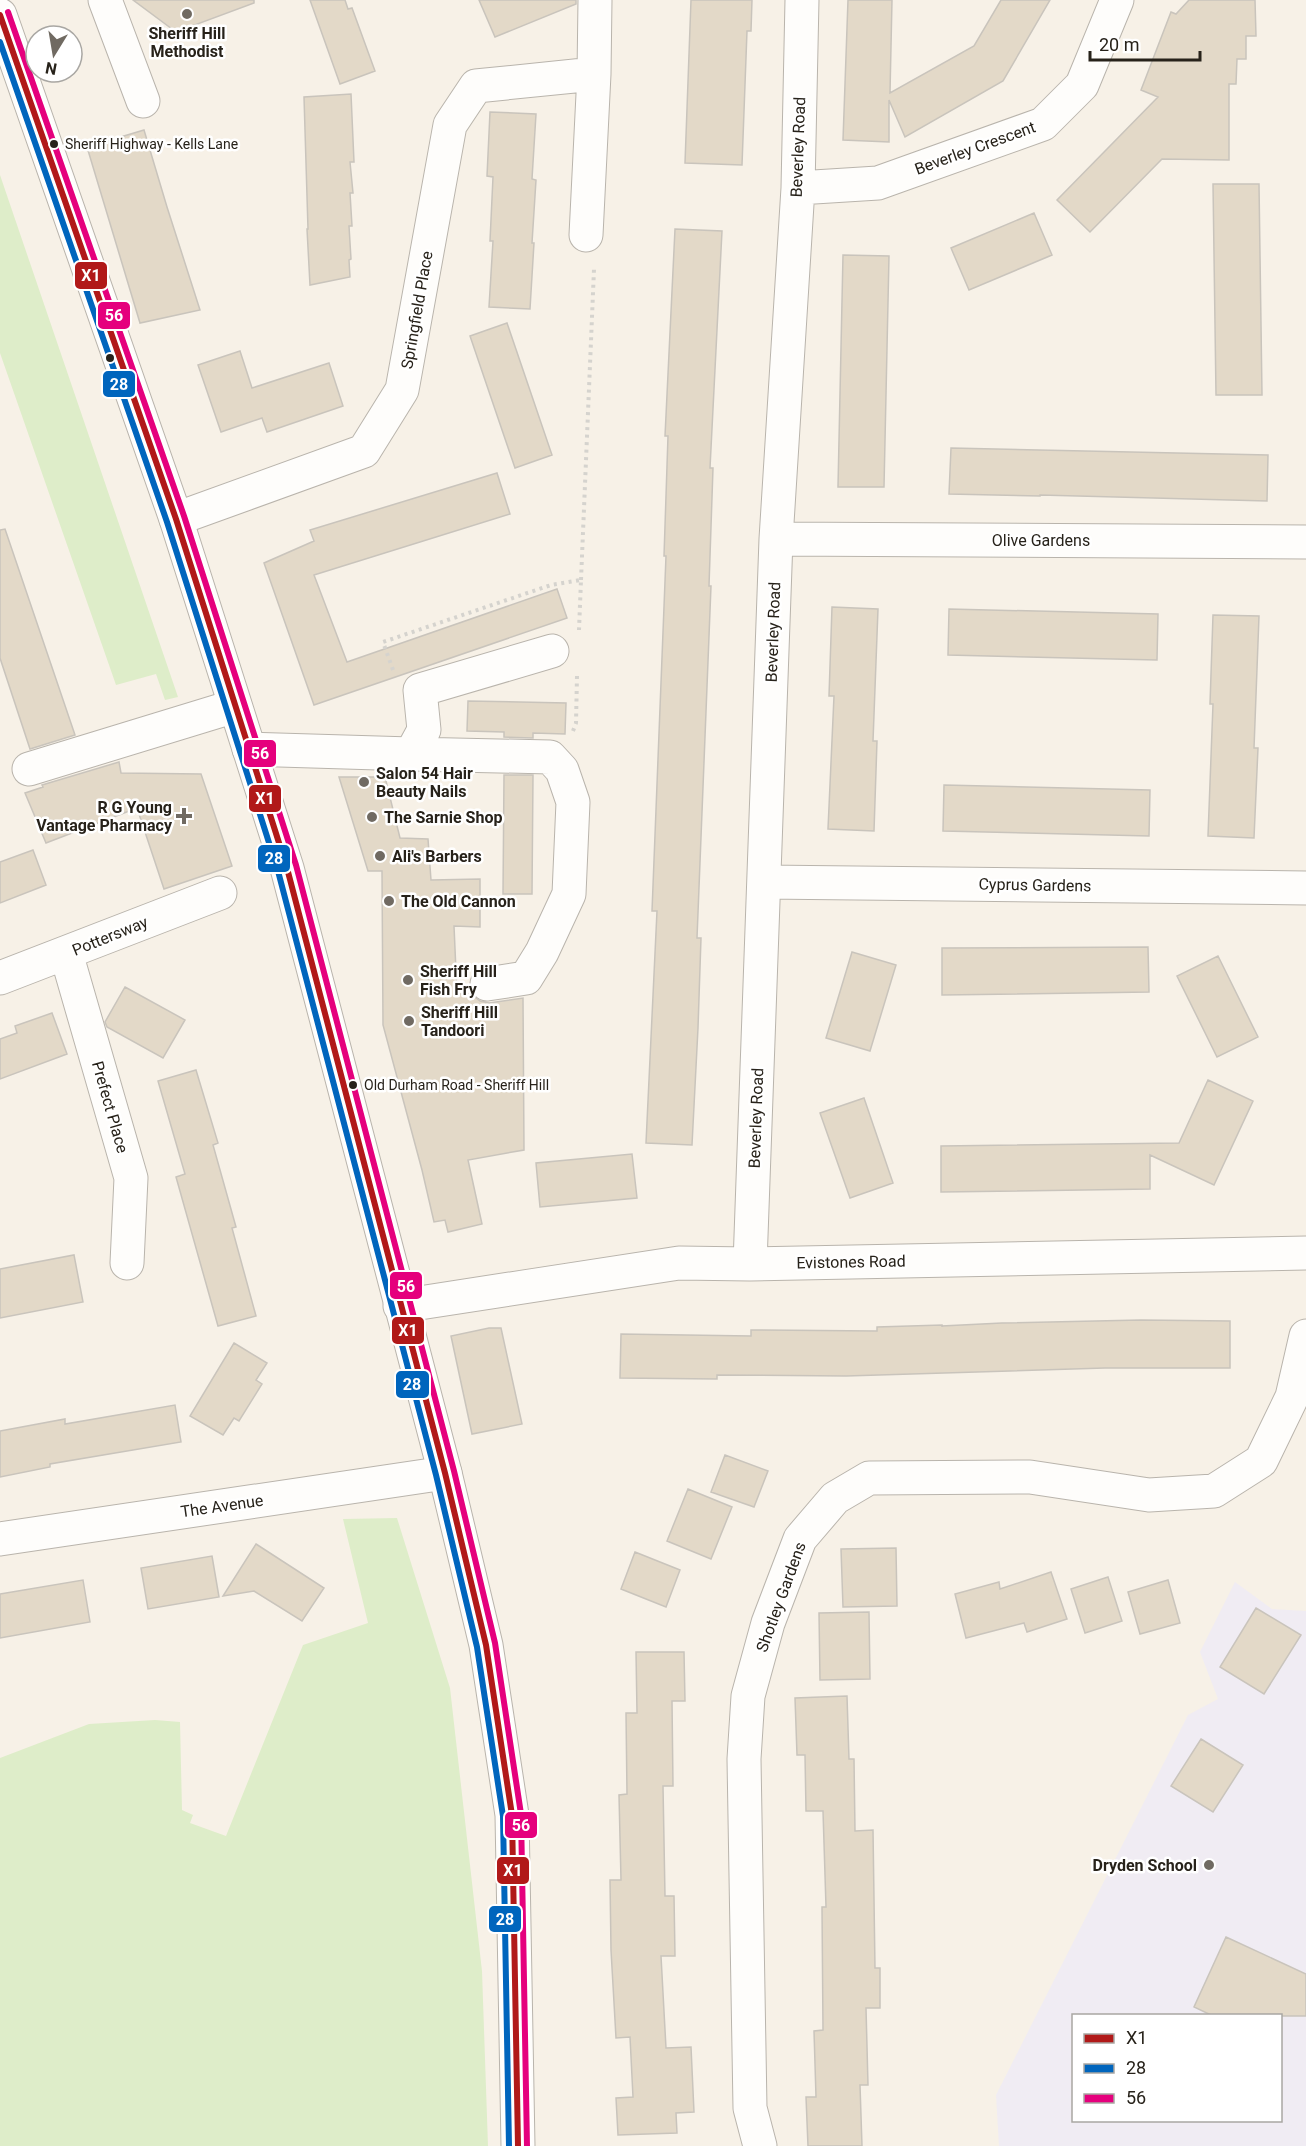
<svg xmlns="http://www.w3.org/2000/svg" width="1306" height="2146" viewBox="0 0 1306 2146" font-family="Roboto,sans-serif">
  <rect width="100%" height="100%" fill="#f7f1e7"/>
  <!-- education -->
  <path fill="#f0ecf3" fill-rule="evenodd" d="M1235,1582L1272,1609L1306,1611V2146H999L996,2095L1188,1715L1218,1699L1200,1652ZM1074,2016H1280V2120H1074Z"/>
  <!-- green -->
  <path fill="#deedc9" d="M0,175L178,697L165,700L156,674L116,685L0,353Z
    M397,1518L450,1688L482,1971L488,2146H0V1758L89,1724L155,1720L180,1722L182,1810L193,1815L190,1823L226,1836L303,1645L368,1623L343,1519Z"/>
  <!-- building -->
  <path fill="#e3d9c8" stroke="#c9c4bc" stroke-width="1.5" d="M133,0H254V3L176,32Z
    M310,0H345L348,9L352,8L375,71L340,84Z
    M479,0H576V4L495,37Z
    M691,0H752L751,31H747L742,165L685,163Z
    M848,0H892L890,93L974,46L1001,0H1050L1003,81L905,137L889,100V142L843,140Z
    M1189,0H1255L1256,36H1246V59H1237L1236,84H1229V160L1162,159L1090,232L1057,200L1158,97L1141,90L1171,12L1176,14Z
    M351,94L354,162H350L353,193H350L352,226H349L351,259L349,260L350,277L310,285L307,229H308L304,97Z
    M490,112L536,114L532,179L536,180L532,243H534L530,309L489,307L493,241H490L493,177L487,176Z
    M144,130L167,207L200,310L140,323L87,147Z
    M1213,184H1259L1262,395H1216Z
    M1034,213L1052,255L969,290L951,248Z
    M675,229L722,231L710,468H713L709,586H711L697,938H701L698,1028L692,1145L646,1143L657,911H652L666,556H664L668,436H665Z
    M843,255L889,256L884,487H838Z
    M507,323L552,455L515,468L470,336Z
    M240,351L252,388L329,363L343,406L267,432L262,418L221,432L198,365Z
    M951,448L1268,455L1267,501L1040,495V496L949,494Z
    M497,473L510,514L314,575L347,662L557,589L567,618L314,705L264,563L314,541L310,530Z
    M5,529L75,735L30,749L0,658V530Z
    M832,607L878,609L873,741H877L874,831L828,829L834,696H829Z
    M949,609L1158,614L1157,660L948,655Z
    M1213,615L1259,616L1254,748H1258L1254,838L1208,836L1213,704H1210Z
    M468,701L566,703L565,734L533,733V738L504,737V732L467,731Z
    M119,762L121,773L201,774L232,866L164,889L137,808L46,843L25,793L43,787L42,785Z
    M504,775H533L532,894H503Z
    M339,777H385L400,838L428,839L431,880L480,879V927L454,926L457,994H471L480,1001L489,1003L523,998L524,1150L468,1160L482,1224L448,1232L445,1220L434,1222L422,1170L383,1025L382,871H368Z
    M944,785L1150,790L1149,836L943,831Z
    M33,850L46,885L0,903V862Z
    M1148,947L1149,992L942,995V948Z
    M852,952L896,965L870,1051L826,1038Z
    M1218,956L1258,1037L1217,1057L1177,976Z
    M125,987L185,1020L163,1058L107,1027L105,1022Z
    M52,1013L67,1054L0,1079V1039L17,1033L15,1026Z
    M196,1070L218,1143L213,1145L236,1227L232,1228L256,1316L218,1326L176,1177L185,1174L158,1081Z
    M1208,1080L1253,1101L1214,1185L1150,1155V1189L941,1192V1146L1179,1143Z
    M864,1098L893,1183L850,1198L820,1113Z
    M632,1154L637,1198L540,1207L536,1163Z
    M74,1255L83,1302L0,1318V1269Z
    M1141,1320L1230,1321V1368H1105L846,1376L717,1375V1379L620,1378L621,1334L751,1336V1330L877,1331V1327L942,1325V1327V1326L1002,1323Z
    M489,1328H501L522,1424L472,1434L451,1336Z
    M234,1343L267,1363L256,1380L262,1384L239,1421L234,1418L223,1435L190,1416Z
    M175,1405L181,1442L50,1464V1467L0,1477V1431L65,1419V1424Z
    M725,1455L768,1471L754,1507L711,1492Z
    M688,1489L732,1507L711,1559L667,1541Z
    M256,1544L324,1588L302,1621L254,1591L223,1596Z
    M896,1548L897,1606L843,1607L841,1549Z
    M635,1552L680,1570L666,1607L621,1589Z
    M212,1556L219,1597L148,1609L141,1568Z
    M1051,1572L1067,1619L1027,1632L1024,1623L966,1638L955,1594L999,1582L1000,1589Z
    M1108,1577L1122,1621L1085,1633L1071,1589Z
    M83,1580L90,1622L0,1638V1594Z
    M1168,1580L1180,1623L1140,1634L1128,1592Z
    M1256,1608L1301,1635L1264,1694L1220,1667Z
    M869,1612L870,1679L820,1680L819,1613Z
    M636,1652H684L685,1701H672L673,1786H663L665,1896H674L675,1956H661L666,2048L691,2047L694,2112L676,2113L677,2133L618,2135L616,2098L633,2097L630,2037L616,2038L611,1950L610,1880H621L619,1795L627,1794L626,1713H637Z
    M847,1696L849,1759H854L855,1831L873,1830L875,1968H880V2008H866L868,2085H860L862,2146H808L806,2097H816L814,2031L823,2030L822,1907H826L823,1811H806L805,1755H797L795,1698Z
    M1201,1739L1243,1765L1213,1812L1171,1786Z
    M1226,1937L1306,1974V2016H1213L1194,2007Z"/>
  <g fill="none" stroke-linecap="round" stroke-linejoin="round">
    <defs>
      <path id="minor" d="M105,0L143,101
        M798,188L878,183L1043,124L1082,85L1117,0
        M586,235L594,74L595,0
        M176,519L364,451L402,390L450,125L476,86L594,74
        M776,539L1306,542
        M249,749L411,754L424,730L420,690L552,651
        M411,754L550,757L562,770L573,802L569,894L542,952L526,978L487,984
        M29,769L235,706
        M764,882L1306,888
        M66,953L131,1178L127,1263
        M0,978L220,893
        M750,1264L776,539L798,188L802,0
        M400,1306L679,1263L750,1264L1306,1253
        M0,1539L445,1473
        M760,2146L750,2108L744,1759L748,1696L768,1623L800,1539L835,1498L869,1478L1030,1477L1149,1495L1214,1491L1261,1461L1292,1397L1306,1336"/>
      <path id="major" d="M0,15L176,519L287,868L445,1473L486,1645L512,1815L518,2146"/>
    </defs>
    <!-- minor casing -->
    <use href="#minor" stroke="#b9b4ac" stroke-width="35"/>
    <!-- major casing -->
    <use href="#major" stroke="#b9b4ac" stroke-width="35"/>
    <!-- path -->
    <path stroke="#d5d3ce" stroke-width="4" stroke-dasharray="3 4.5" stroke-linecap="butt" d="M581,580L594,269
      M393,670L383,642L551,585L581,580L579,630
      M573,731L576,723L577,676"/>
    <!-- minor -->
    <use href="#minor" stroke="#fefdfb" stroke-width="33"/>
    <!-- major -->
    <use href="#major" stroke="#fefdfb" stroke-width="33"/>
    <defs>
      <path id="bus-1" d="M0,15L176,519L287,868L445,1473L486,1645L512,1815L518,2146"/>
      <path id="bus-2" d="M0,42L167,522L278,871L436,1475L477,1647L503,1816L509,2146"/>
      <path id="bus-3" d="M8,12L184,516L296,865L454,1471L495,1643L521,1814L527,2146"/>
    </defs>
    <!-- bus-1 casing -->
    <use href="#bus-1" stroke="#fff" stroke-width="10"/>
    <!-- bus-2 casing -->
    <use href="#bus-2" stroke="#fff" stroke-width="10"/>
    <!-- bus-3 casing -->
    <use href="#bus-3" stroke="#fff" stroke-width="10"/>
    <!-- bus-1 -->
    <use href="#bus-1" stroke="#b11919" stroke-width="6"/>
    <!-- bus-2 -->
    <use href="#bus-2" stroke="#0065bd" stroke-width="6"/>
    <!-- bus-3 -->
    <use href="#bus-3" stroke="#e5007d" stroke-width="6"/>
  </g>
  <!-- markers -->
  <g fill="#706a62" stroke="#fff" stroke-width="2">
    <circle cx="187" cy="14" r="6"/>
    <circle cx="364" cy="782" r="6"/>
    <path d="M181 807h6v6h6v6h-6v6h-6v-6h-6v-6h6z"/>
    <circle cx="372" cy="817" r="6"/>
    <circle cx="380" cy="856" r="6"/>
    <circle cx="389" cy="901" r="6"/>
    <circle cx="408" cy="980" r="6"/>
    <circle cx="409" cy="1021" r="6"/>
    <circle cx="1209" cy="1865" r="6"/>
  </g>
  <g fill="#27221a" stroke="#fff" stroke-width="2">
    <circle cx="54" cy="144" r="5"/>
    <circle cx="110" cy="358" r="5"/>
    <circle cx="353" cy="1085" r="5"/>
  </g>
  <g text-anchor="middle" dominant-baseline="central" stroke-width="5" stroke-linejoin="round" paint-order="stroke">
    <!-- bus labels -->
    <g font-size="14" fill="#27221a" stroke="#fff" text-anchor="start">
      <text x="65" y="144">Sheriff Highway - Kells Lane</text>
      <text x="364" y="1085">Old Durham Road - Sheriff Hill</text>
    </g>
    <!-- poi labels -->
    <g font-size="16" font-weight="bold" fill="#27221a" stroke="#fff" text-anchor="start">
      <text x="187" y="33" text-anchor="middle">Sheriff Hill<tspan x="187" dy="18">Methodist</tspan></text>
      <text x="376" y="773">Salon 54 Hair<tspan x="376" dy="18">Beauty Nails</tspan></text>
      <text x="172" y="807" text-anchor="end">R G Young<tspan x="172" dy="18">Vantage Pharmacy</tspan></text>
      <text x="384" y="817">The Sarnie Shop</text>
      <text x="392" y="856">Ali's Barbers</text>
      <text x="401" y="901">The Old Cannon</text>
      <text x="420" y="971">Sheriff Hill<tspan x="420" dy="18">Fish Fry</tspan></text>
      <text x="421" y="1012">Sheriff Hill<tspan x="421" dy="18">Tandoori</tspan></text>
      <text x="1197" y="1865" text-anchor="end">Dryden School</text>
    </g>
    <!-- street labels -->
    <g font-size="16" fill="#27221a" stroke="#fff">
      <text transform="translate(798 147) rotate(-88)">Beverley Road</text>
      <text transform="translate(975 148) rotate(-20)">Beverley Crescent</text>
      <text transform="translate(417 310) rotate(-80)">Springfield Place</text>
      <text x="1041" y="540">Olive Gardens</text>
      <text transform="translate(773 632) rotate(-88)">Beverley Road</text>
      <text transform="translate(1035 885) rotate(1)">Cyprus Gardens</text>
      <text transform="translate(110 936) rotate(-22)">Pottersway</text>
      <text transform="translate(110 1107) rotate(74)">Prefect Place</text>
      <text transform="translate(756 1118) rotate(-88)">Beverley Road</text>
      <text transform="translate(851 1262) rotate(-1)">Evistones Road</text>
      <text transform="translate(222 1506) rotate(-8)">The Avenue</text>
      <text transform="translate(781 1597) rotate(-70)">Shotley Gardens</text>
    </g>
  </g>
  <g stroke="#fff" stroke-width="2">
    <rect x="74" y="261" width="34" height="29" rx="6" fill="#b11919"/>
    <rect x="97" y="301" width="34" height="29" rx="6" fill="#e5007d"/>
    <rect x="102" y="370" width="34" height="28" rx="6" fill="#0065bd"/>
    <rect x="243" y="739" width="34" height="29" rx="6" fill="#e5007d"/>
    <rect x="248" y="784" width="34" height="29" rx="6" fill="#b11919"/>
    <rect x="257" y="844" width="34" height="29" rx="6" fill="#0065bd"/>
    <rect x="389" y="1271" width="34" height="29" rx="6" fill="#e5007d"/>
    <rect x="391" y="1316" width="34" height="29" rx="6" fill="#b11919"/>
    <rect x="395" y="1370" width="35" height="29" rx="6" fill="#0065bd"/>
    <rect x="504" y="1811" width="34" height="28" rx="6" fill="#e5007d"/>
    <rect x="496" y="1856" width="34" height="29" rx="6" fill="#b11919"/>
    <rect x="488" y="1905" width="34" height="28" rx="6" fill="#0065bd"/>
  </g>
  <g font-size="16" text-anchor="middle" font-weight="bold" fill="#fff">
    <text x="91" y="281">X1</text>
    <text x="114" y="321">56</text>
    <text x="119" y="390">28</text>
    <text x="260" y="759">56</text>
    <text x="265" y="804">X1</text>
    <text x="274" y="864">28</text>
    <text x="406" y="1292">56</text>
    <text x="408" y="1336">X1</text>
    <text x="412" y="1390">28</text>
    <text x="521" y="1831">56</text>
    <text x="513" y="1876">X1</text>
    <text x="505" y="1925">28</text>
  </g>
  <!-- legend -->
  <rect x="1072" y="2014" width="210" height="108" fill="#ffffff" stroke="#a9a7a3" stroke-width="1.5"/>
  <rect x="1084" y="2034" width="30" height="9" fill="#b11919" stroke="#a9a7a3" stroke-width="1.5"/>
  <text x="1126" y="2044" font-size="18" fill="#27221a">X1</text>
  <rect x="1084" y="2064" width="30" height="9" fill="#0065bd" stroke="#a9a7a3" stroke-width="1.5"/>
  <text x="1126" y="2074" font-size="18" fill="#27221a">28</text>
  <rect x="1084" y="2094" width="30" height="9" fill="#e5007d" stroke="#a9a7a3" stroke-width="1.5"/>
  <text x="1126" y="2104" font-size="18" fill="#27221a">56</text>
  <!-- north arrow -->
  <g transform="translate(54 54) rotate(191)"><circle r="28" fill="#ffffff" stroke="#a9a7a3" stroke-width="1.5"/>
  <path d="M0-4.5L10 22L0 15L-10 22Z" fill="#706a62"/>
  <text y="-9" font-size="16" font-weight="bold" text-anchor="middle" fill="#27221a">N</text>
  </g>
  <!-- scale -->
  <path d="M1090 51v9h110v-9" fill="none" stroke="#27221a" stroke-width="3"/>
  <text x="1099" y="51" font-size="18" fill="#27221a" stroke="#ffffff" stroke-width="4.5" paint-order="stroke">20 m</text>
</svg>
